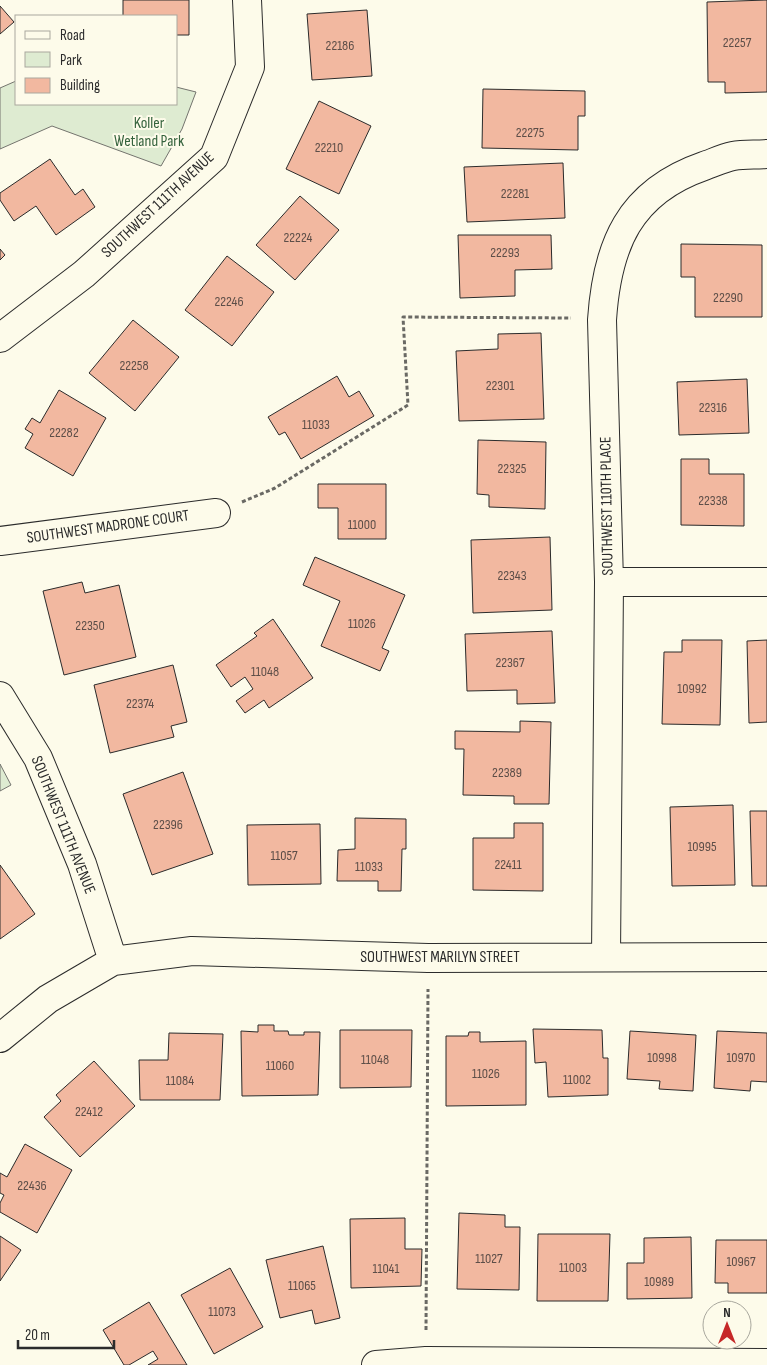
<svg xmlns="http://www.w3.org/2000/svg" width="767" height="1365" viewBox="0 0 767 1365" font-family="'Sofia Sans Condensed',sans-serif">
  <rect width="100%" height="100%" fill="#fdfbea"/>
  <!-- green -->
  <path fill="#deebd1" stroke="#74746e" d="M16,81V104H176V87L196,92L182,129L161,166L52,126L0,149V88Z
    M0,764L11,785L0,791Z"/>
  <!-- building -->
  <path fill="#f2b8a0" stroke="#2b2b2b" d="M123,0H189V35H176V16H123Z
    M767,0V92L725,93V82H708L707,2Z
    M0,6L14,22L0,34Z
    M367,10L372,76L312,80L307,14Z
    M483,89L585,91V116H578V150L482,148Z
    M319,101L371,126L339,194L286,169Z
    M50,159L75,195L83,189L95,207L56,235L36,206L14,221L0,200V193Z
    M563,163L565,218L467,222L464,167Z
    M300,196L339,230L295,280L256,245Z
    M458,235H551L552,269L515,270V296L460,298Z
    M681,244L762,245V317H695V277H681Z
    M0,249L5,255L0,260Z
    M227,256L274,292L232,346L185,310Z
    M133,320L179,357L135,411L89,373Z
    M541,333L544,419L459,421L456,351L498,349V334Z
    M337,376L349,397L359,391L374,416L301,459L285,432L279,435L268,417Z
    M747,379L749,433L679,435L677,382Z
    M59,390L106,418L73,476L25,448L33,434L25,429L32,418L40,423Z
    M478,440L546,442L545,509L489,507V495L477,494Z
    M681,459H709V474H744V526L681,525Z
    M318,484H386V539H338V508H318Z
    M550,537L552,610L473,613L471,540Z
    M315,557L405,595L382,648L389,651L380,671L321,646L340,601L303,585Z
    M82,582L85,593L119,585L136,657L64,675L43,591Z
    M273,619L313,678L269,708L264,700L245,713L236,701L253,689L245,677L231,687L216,665L257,636L254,633Z
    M552,631L555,703L517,704V690L467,691L465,634Z
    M682,640H722L720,725L662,724L664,652H682Z
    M767,640V722L749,723L747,641Z
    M173,665L187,722L171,726L174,737L110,753L94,685Z
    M520,721L551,722L549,804H514V796L463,795L464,749H455V731L520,732Z
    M183,772L213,854L152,875L123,794Z
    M733,805L735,885L672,886L670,807Z
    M750,811H767V886H752Z
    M355,818L406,819V849H402L401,891H378V881H337L338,850L355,849Z
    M514,823H543V891L473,890V838H514Z
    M320,824L321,884L248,885L247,825Z
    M0,865L35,914L0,939Z
    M258,1025H274V1031H288L289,1035H304V1032H320L318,1095L242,1096L241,1031L258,1032Z
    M533,1029L602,1030L603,1058H608V1095L548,1097L546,1062L535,1063Z
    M340,1030H412L411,1087L340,1088Z
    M630,1031L696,1035L693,1091L659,1089L660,1081L627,1079Z
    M717,1031L767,1033V1082L751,1081L750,1091L714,1088Z
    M469,1032H480V1042L526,1041V1105L446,1106V1036H468Z
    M169,1033L223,1034L220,1100H140L139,1060H168Z
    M94,1061L135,1106L80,1157L44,1117L61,1101L56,1095Z
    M25,1144L72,1170L37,1233L0,1212V1203L4,1195L0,1193V1173L7,1177Z
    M459,1213L505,1215V1227H520L519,1290L457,1289Z
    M405,1218V1249H422L421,1286L351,1288L350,1219Z
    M538,1234H610L608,1301H537Z
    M0,1236L21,1250L0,1281Z
    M691,1237L692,1298L627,1299V1263H644V1238Z
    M716,1240H767V1293H728V1283H715Z
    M323,1246L340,1318L315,1324L312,1310L280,1318L266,1260Z
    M230,1268L263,1327L214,1354L181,1295Z
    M149,1302L187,1365H148L158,1359L153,1351L129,1365H124L103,1330Z"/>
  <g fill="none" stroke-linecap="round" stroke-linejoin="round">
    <defs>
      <path id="street" d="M0,338L84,274L214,157L250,67L247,0
        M0,541L216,513
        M609,582H767
        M0,696L38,758L82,864L113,961
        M606,957L609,582L602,320C607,245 629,192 704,166C713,163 723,158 733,156C744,154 756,155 767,154
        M0,1038L48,999L113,961L192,951L428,958L767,957
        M376,1365L426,1361L767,1363"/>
    </defs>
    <!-- street casing -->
    <use href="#street" stroke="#2b2b2b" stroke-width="30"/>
    <!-- path -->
    <path stroke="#6a6964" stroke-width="3" stroke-dasharray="4 2.5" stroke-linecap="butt" d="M242,502L275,488L408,405L403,317L571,318
      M426,1330L428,989"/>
    <!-- street -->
    <use href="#street" stroke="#fdfbea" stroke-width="28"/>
  </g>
  <g text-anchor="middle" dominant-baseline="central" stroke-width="4" stroke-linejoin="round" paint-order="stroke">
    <!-- number labels -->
    <g font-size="14" fill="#5d4e48">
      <text x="737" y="42">22257</text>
      <text x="340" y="45">22186</text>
      <text x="530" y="132">22275</text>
      <text x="329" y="147">22210</text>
      <text x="515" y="193">22281</text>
      <text x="298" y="237">22224</text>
      <text x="505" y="252">22293</text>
      <text x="728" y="297">22290</text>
      <text x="229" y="301">22246</text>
      <text x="134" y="365">22258</text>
      <text x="500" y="385">22301</text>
      <text x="713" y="407">22316</text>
      <text x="316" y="424">11033</text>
      <text x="64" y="432">22282</text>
      <text x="512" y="468">22325</text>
      <text x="713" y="500">22338</text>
      <text x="362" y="524">11000</text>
      <text x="512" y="575">22343</text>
      <text x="362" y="623">11026</text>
      <text x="90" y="625">22350</text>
      <text x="510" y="662">22367</text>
      <text x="265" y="671">11048</text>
      <text x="692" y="688">10992</text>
      <text x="140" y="703">22374</text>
      <text x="507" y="772">22389</text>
      <text x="168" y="824">22396</text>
      <text x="702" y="846">10995</text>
      <text x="284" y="855">11057</text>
      <text x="508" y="864">22411</text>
      <text x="369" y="866">11033</text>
      <text x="662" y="1057">10998</text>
      <text x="741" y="1057">10970</text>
      <text x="375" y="1059">11048</text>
      <text x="280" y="1065">11060</text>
      <text x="486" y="1073">11026</text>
      <text x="577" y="1079">11002</text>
      <text x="180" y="1080">11084</text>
      <text x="89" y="1111">22412</text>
      <text x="32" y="1185">22436</text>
      <text x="489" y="1258">11027</text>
      <text x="741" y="1261">10967</text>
      <text x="573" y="1267">11003</text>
      <text x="386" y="1268">11041</text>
      <text x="659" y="1281">10989</text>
      <text x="302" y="1285">11065</text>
      <text x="222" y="1311">11073</text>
    </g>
    <!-- park labels -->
    <g font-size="16" fill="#34623c" stroke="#fdfbea">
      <text x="149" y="123">Koller<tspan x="149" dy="18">Wetland Park</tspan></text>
    </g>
    <!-- street labels -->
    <g font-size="16" fill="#2b2b2b" stroke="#fdfbea">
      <text transform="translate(158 205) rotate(-43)">SOUTHWEST 111TH AVENUE</text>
      <text transform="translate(607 506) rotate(-91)">SOUTHWEST 110TH PLACE</text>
      <text transform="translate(108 527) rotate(-8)">SOUTHWEST MADRONE COURT</text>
      <text transform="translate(63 825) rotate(68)">SOUTHWEST 111TH AVENUE</text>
      <text x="440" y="957">SOUTHWEST MARILYN STREET</text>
    </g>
  </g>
  <!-- legend -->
  <rect x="15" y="15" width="162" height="90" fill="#fdfbea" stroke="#a9a89e"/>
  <rect x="25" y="31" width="25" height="8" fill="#fdfbea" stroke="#a9a89e"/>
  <text x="60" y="40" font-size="15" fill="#2b2b2b">Road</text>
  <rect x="25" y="52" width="25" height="15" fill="#deebd1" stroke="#a9a89e"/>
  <text x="60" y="65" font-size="15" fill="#2b2b2b">Park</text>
  <rect x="25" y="78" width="25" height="15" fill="#f2b8a0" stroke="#a9a89e"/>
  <text x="60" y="90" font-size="15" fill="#2b2b2b">Building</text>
  <!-- north arrow -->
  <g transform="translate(727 1325)"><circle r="24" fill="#fdfbea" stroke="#a9a89e"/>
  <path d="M0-4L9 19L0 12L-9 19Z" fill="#c62828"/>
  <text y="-8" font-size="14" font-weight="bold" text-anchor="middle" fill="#2b2b2b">N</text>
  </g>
  <!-- scale -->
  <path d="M18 1340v8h96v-8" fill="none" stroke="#2b2b2b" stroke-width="2.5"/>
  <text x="25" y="1340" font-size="15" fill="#2b2b2b" stroke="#fdfbea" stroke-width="4" paint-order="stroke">20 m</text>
</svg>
